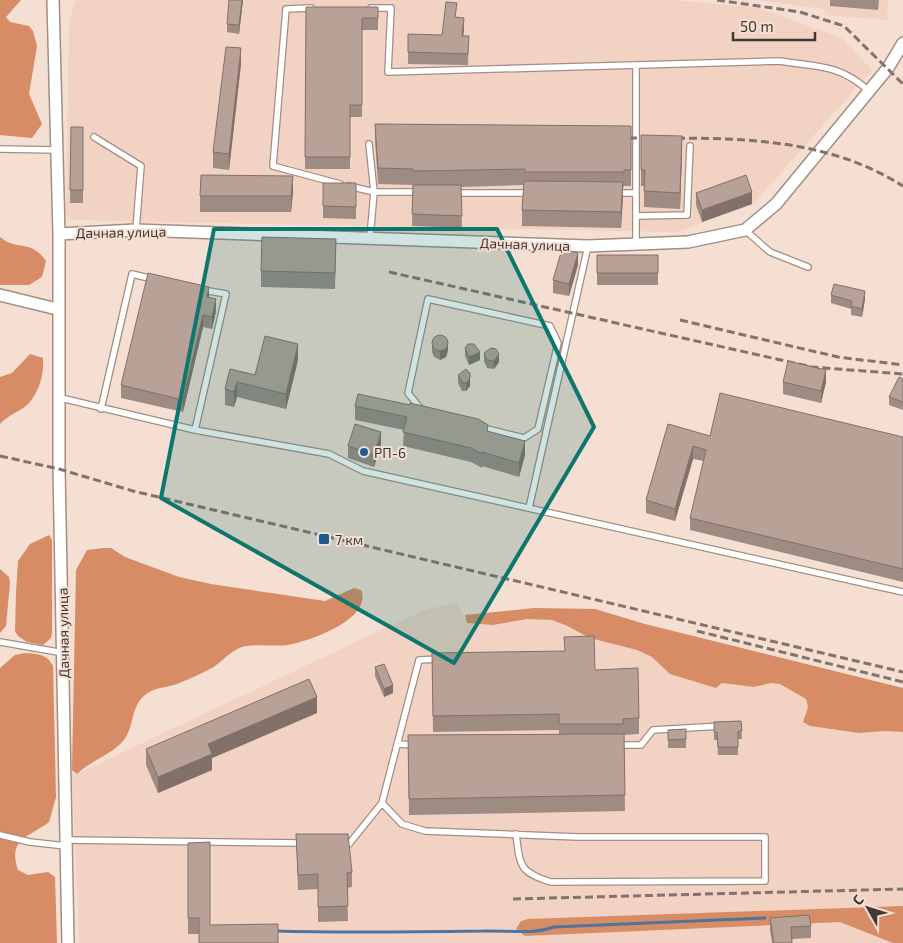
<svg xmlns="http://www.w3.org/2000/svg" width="903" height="943" viewBox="0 0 903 943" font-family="'Exo 2',sans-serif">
  <rect width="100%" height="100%" fill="#f5ded2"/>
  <!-- built -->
  <path fill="#f1d2c3" d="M76,0H674L758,8L842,38L872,70L753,204L676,232L71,220L66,215L69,21Z
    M756,0H888L887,20L825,15L824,9Z
    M457,602L467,623L493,625L527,619L552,620L574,631L637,650L652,657L670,674L716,688L722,683L754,687L771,683L780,684L806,699L808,707L804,714L810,726L859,733L885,731L903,732V943H79L72,770L77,774L383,629L428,609Z"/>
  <!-- forest -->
  <path fill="#d78c65" d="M0,0H21L6,17L10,22L29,26L33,31L37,46L29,94L42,124L32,138L0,135Z
    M0,237C17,252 30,238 46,261L42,277L29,285H0Z
    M30,354L43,358C44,374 40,390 29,403C22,411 9,414 0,424V377L12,373Z
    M49,535L52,540V632L51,638L43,645L27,642L18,636L15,631L16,593L18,561L30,544Z
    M104,548H111L125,557L179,577L211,584L325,601L354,588L361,590C373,619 310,641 288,645C272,647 258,643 242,647C229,651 221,664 208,670C198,675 187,680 177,684C166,688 154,687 145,695C130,707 135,727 123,741C111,755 90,761 77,774L72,770L76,570L87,550Z
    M0,569L9,577L10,583L6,626L0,633Z
    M534,608L595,609L645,624L903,688V732L885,731L859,733L810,726L803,722L808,707L806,699L780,684L771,683L754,687L722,683L716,688L670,674L652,657L637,650L590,638L567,626L552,620L527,619L493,625L467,623L465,615Z
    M25,653C38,654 47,654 53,666L56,797L49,822C30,837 7,838 18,870L28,875L48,872L55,877L57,943H0V668L15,655Z
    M903,906V943H893L840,922L525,936L516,929L521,921L528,919Z"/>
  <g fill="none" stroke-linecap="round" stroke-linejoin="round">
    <!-- stream -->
    <path stroke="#4f749b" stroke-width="3" d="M275,931C344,933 413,932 482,931C506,930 532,935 554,927L765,918"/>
    <defs>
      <path id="lane" d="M311,8L286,9L273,166L340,184
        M371,8H391L388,72L779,61C818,67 839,64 869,91
        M94,137L141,166L136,230
        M369,144L374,192L370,238
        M0,149L57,150
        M349,186L374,192H419
        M456,193H529
        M616,193H636
        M636,216L687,215L690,146
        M745,230L770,252L808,267
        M636,244V67
        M428,299L550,326L558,343L538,429L524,438L425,414L408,393Z
        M61,398L195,430L226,294L203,290
        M101,409L132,274L153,279
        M195,430L329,454L363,471L903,592
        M529,508L588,246
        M0,642L64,653
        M397,744L415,745
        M617,745H641L653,730L721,726
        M382,803L402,824L425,831L578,837H765V881L551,882C519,872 520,866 516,834
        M0,835L30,842L66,846
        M66,840L303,843
        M349,844L382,803L419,660L440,659"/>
      <path id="street" d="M53,0L59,234V469L68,943
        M59,234L136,230L588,246L688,242L745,230L776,204L888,68L903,43
        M0,295L57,309"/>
    </defs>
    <!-- lane casing -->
    <use href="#lane" stroke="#a38e83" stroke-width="8"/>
    <!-- street casing -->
    <use href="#street" stroke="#a38e83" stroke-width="14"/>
    <!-- lane -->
    <use href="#lane" stroke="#fff" stroke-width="5.5"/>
    <!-- street -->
    <use href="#street" stroke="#fff" stroke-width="11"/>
    <!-- rail -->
    <path stroke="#82746d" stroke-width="3" stroke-dasharray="8 4" stroke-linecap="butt" d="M717,0L800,12L844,26L903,84
      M617,138C716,139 816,131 903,186
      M389,272L812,367L903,374
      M680,320L838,357L903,365
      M0,456L59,469L133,491L903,672
      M697,631L903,682
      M513,899L903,889"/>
  </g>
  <!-- wall -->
  <path fill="#9e8b82" d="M243,0L239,34L227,32V24Z
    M830,0H879L878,10L830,6Z
    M306,7H378V30H362V117H350V169H305Z
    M456,17L464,29L463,36H469L468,65L408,64V34L442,35Z
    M241,64L229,170L213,168V152Z
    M375,124L631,126V186H624L623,188L621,228L522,226V210L524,185L461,187L462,228L412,226L413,185L378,184L375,140Z
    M71,127H83V203H70Z
    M641,135L682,152L680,209L644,207V186H641Z
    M323,183H356V219L323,218Z
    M293,192L291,212H200V196Z
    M696,193L752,204L702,222L696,205Z
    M336,255L335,289L261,287V271Z
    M597,255H658V285H597Z
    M578,265L569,296L553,293V280Z
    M831,295L865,299L862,317L851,315V309L831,303Z
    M209,297L216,311L212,329L203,327L183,412L121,398V385Z
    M432,344L448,350L446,357L440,360L434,357L432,352Z
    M465,348L480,360L469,365L465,356Z
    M484,353L499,362L494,369L487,368L484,361Z
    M298,360L286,409L237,397L234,407L225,405V389L230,369L255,375Z
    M458,375L470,386L466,391H462L458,383Z
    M903,379V410L889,405V397Z
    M783,382H826L821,403L783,394Z
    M355,406L488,431L525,455L519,477L482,466V468L471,462L403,446L404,430L355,420Z
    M668,424L710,436L903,437V582L690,530V518L704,461L693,459L675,521L646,513V500Z
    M381,444L374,467L348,458V446Z
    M432,653L595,670L639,718V734L624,735L625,811L409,815L408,735L559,734V730L433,732Z
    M375,667L393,693L384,697L375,676Z
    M317,713L212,758V770L158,793L146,765V749Z
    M741,721L742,739H738V755H718L717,740H714V722Z
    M686,729V748H668V730Z
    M296,834L352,872V887L347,888L348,921L318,922V889L298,890Z
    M210,842L199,934H188V843Z
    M770,918L811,926V938L792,939V943H772L770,930Z"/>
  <!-- shaded-wall -->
  <path fill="#81716a" d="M242,0H243L239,34V25Z
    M464,18V29L462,47V36Z
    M241,48V64L229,170V154Z
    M682,136V152L680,209V193Z
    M293,176V192L291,212V196Z
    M623,182V198L621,228V212Z
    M752,192V204L702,222V210Z
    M578,253V265L569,296V284Z
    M209,287V299L207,297Z
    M865,291V299L862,317V309Z
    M216,299V311L212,329V317Z
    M203,315V327L183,412V400Z
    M448,342V350L446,357L440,360V351Z
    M298,344V360L286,409V394Z
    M480,352V360L469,365V357Z
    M499,354V362L494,369V361Z
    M826,370V382L821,403V391Z
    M470,378V386L466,391V383Z
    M237,382V397L234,407V392Z
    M381,432V444L374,467V455Z
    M525,441V455L519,477V463Z
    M693,446V459L675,521V509Z
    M393,685V693L384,697V689Z
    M317,697V713L212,758V770L158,793V777L208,744Z"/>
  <!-- building -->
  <path fill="#b8a297" stroke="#81716a" d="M229,0H242L239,25L227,24Z
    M446,2L457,3L455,17L464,18L462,36H469L468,54L408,52V34L442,35Z
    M306,7H378V18H362V105H350V157H305Z
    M226,47L241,48L229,154L213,152Z
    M375,124L631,126V170H624V172H525V169L413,171V169L378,168Z
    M71,127H83V190H70Z
    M641,135L682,136L680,193L644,191L645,170H641Z
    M201,175L293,176L291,196H200Z
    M746,175L752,192L702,210L696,193Z
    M524,181L623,182L621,212L522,210Z
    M323,183H356V207L323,206Z
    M413,185H461L462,216L412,214Z
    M262,237L336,239L335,273L261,271Z
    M562,249L578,253L569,284L553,280Z
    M597,255H658V273H597Z
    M148,273L209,287L207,297L216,299L212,317L203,315L183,400L121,385Z
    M834,284L865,291L862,309L851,306L852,301L831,295Z
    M432 343a8 8 0 1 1 16 0a8 8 0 1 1-16 0Z
    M265,336L298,344L286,394L237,382L234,392L225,389L230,369L255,375Z
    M468,344H474L480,352L469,357L465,348Z
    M491,348L496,349L499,354L494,361L487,360L484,353Z
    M788,361L826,370L821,391L783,382Z
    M466,369L470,373V378L466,383L462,382L458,375Z
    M899,377L903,379V402L889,397Z
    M720,393L903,437V569L690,518L706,450L693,446L675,509L646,500L668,424L710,436Z
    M358,394L410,405V403L478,419L488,425L487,431L525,441L519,463L482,452V454L471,448L403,432L407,417L355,406Z
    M355,424L381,432L374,455L348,446Z
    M594,636L595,670L638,668L639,718L623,719V724H559V714L433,716L432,653L565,651L564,637Z
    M384,664L393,685L384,689L375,667Z
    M309,679L317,697L208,744L212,754L158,777L146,749Z
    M741,721L742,731H738V747H718L717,732H714V722Z
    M686,729V739L668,740V730Z
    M624,734L625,795L409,799L408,735Z
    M296,834H348L352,872L347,873L348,906L318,907V874L298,875Z
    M210,842V925L278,924V943H199V918H188V843Z
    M809,915L811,926L791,927L792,943H774L770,918Z"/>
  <!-- marked area -->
  <path fill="#0f766e" fill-opacity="0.2" stroke="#0f766e" stroke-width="4" stroke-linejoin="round" d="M214,229H497L594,427L454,663L161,498Z"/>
  <!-- markers -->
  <g fill="#1e5b91" stroke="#f5ded2" stroke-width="2">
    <circle cx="364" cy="452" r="5"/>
    <rect x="318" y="533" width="12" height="12" rx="2.5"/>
  </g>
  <g text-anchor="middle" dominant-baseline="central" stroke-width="4" stroke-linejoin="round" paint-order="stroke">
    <!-- street labels -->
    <g font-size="14" fill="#423934" stroke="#f5ded2">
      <text transform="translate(121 232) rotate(-1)">Дачная улица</text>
      <text transform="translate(525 244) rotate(2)">Дачная улица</text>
      <text transform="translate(63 633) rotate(-91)">Дачная улица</text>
    </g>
    <!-- poi labels -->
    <g font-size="14" fill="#423934" stroke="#f5ded2" text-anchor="start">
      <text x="374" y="452">РП-6</text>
      <text x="335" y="539">7 км</text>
    </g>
  </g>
  <!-- north arrow -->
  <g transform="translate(868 908) rotate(309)" stroke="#f5ded2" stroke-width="4" paint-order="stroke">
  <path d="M0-4L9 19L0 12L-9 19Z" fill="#423934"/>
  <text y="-8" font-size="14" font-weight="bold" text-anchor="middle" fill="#423934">С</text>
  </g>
  <!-- scale -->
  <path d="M733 32v8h82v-8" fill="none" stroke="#423934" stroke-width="2.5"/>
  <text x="740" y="32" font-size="15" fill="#423934" stroke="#f5ded2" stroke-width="4" paint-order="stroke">50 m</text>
</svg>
